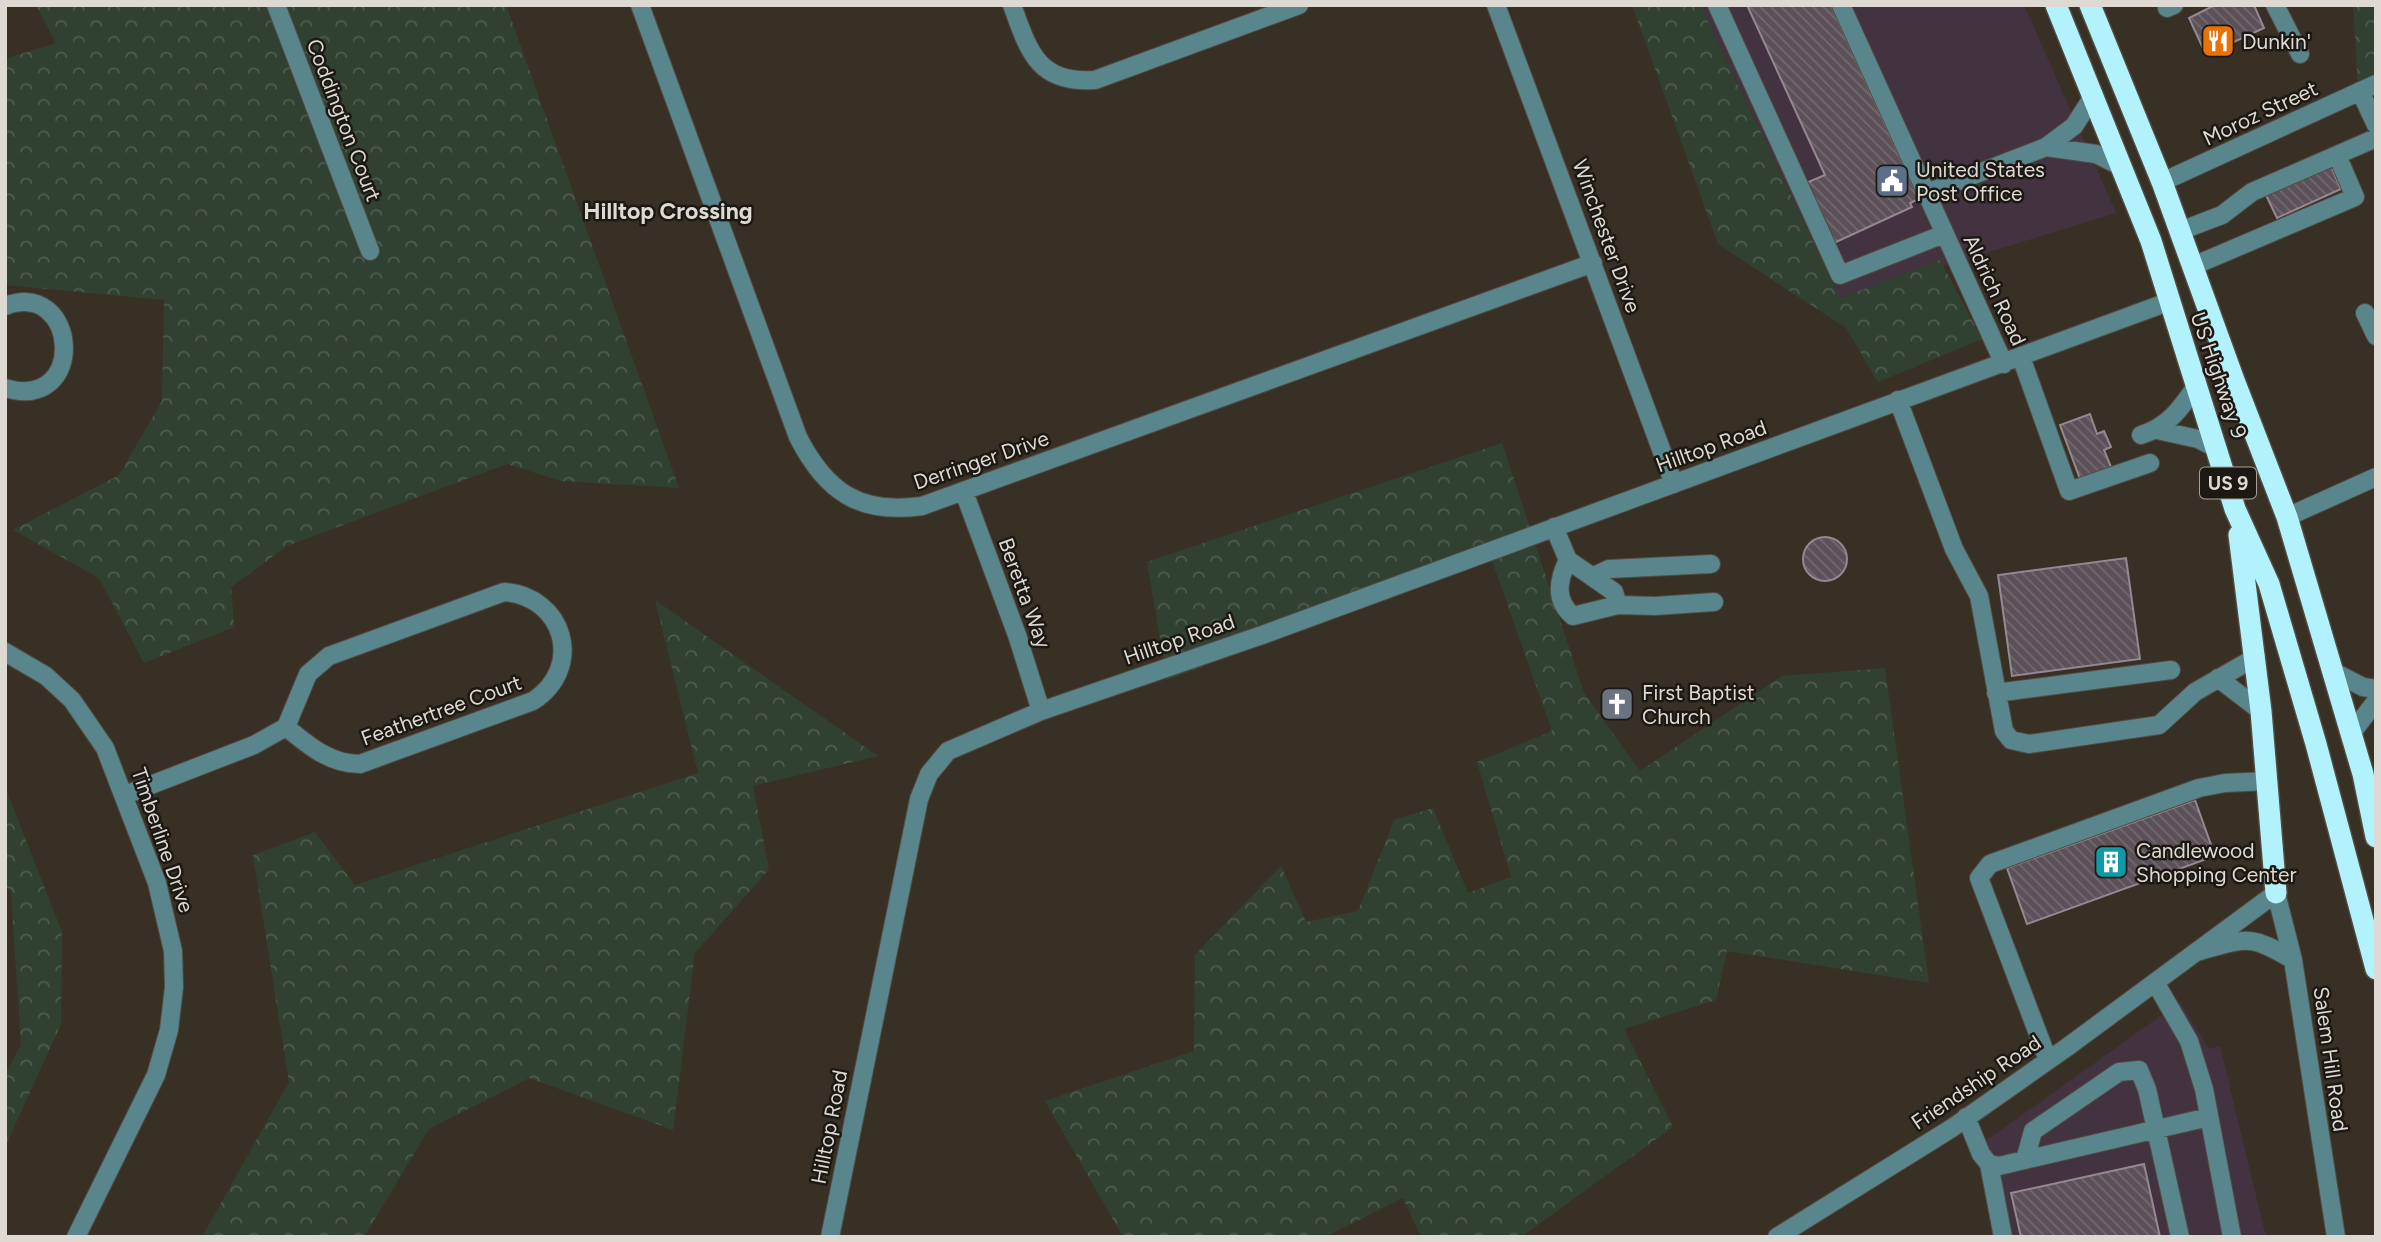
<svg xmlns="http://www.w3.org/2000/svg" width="2381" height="1242" viewBox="0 0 2381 1242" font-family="Figtree,sans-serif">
  <defs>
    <pattern id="forest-crowns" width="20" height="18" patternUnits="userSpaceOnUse" patternTransform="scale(1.75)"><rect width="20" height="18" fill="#304132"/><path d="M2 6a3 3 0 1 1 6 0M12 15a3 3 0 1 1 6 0" fill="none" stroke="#4e5c4f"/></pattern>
    <pattern id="building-back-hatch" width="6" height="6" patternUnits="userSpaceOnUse" patternTransform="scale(1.75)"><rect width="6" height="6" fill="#5c5059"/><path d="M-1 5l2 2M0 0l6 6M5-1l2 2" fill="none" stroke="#736970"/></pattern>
  </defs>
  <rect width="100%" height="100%" fill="#383025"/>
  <!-- commercial -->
  <path fill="#433340" d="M1700,5H2024L2116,213L1840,298Z
    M2180,1002L2209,1049L2220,1046L2266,1237H1993L1976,1148Z"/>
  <!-- forest -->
  <path fill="url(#forest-crowns)" d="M36,5H506L679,488L561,481L507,464L287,546L231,587L234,627L144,663L99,578L13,530L119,475L162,401L164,300L5,285V59L56,43Z
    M1632,5H1700L1840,298L1940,260L1982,339L1878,382L1846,328L1718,244Z
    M2353,5H2376V81L2358,89Z
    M1502,443L1584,693L1640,771L1782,676L1885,668L1929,983L1727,951L1716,1000L1624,1029L1673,1127L1521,1237H1421L1403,1198L1325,1237H1123L1045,1101L1194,1051L1195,955L1281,866L1306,922L1358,911L1394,820L1433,808L1468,893L1511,877L1477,762L1552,731L1491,558L1167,680L1147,562Z
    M655,600L878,756L753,786L769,869L695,953L673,1130L529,1078L429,1129L364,1237H202L289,1082L253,855L315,832L355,885L698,773Z
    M5,787L62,932L61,1024L5,1147V1074L21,1045L11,893L5,885Z"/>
  <!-- building -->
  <path fill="url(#building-back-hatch)" stroke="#958892" stroke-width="2" d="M1747,5H1831L1919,199L1910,203L1912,207L1834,243L1806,183L1825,175Z
    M2215,5H2254L2264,28L2206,55L2189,18Z
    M2329,162L2341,189L2277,218L2264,191Z
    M2090,414L2097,434L2104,431L2111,447L2104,450L2111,467L2080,479L2060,425Z
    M1803 559a22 22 0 1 1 44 0a22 22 0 1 1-44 0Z
    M2126,558L2140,659L2012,676L1998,575Z
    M2195,800L2215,856L2027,924L2007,868Z
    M2144,1164L2160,1237H2021L2011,1193Z"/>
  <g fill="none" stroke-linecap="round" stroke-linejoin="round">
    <defs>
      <path id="minor" d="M276,5L370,251
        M640,5L798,437C826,492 860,515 922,506L1593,263
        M1012,5C1029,52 1038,84 1095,80L1299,5
        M1496,5L1674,484
        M1717,5L1840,275L1944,234
        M1841,5L2004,364
        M2275,5L2300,54
        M2167,8L2174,5
        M2360,91L2376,125
        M2046,147L2096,154L2122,167
        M2162,182L2376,84
        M1927,193L2046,147L2074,126L2094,95
        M2180,231L2222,215L2252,192L2376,138
        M2193,266L2355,197L2337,155
        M5,306C79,278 88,413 5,388
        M2365,313L2376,336
        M2021,357L2069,491L2150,463
        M1898,400L1954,549L1979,596L2004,731L2011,740L2029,744L2159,725L2195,692L2256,657
        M2157,430L2198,439L2218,449
        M2141,435C2169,426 2181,408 2197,385
        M964,492L1017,635L1041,711
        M2287,517L2376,477
        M1554,527L1568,560C1558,580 1554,600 1573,616L1618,605L1614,592L1568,560
        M1592,577L1609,569L1711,564
        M504,592C564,596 585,667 533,701L360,764C330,764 309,746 286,727L308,674L329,656Z
        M1618,605L1655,606L1714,602
        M5,652L46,676L72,700L105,748L157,883L173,951L174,987L169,1030L156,1075L76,1237
        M2332,671L2363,687L2376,689
        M2218,678L2261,711
        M1996,693L2171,670
        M2351,734L2376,701
        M125,795L254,745L286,727
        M2200,951C2247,938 2250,934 2293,960
        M2155,982L2189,1041L2204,1089L2232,1237
        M2048,1060L1979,878L1990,864L2199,788L2225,783L2268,781
        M1966,1117L1981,1154L1989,1164L2003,1237
        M2025,1160L2033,1131L2119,1072L2139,1070L2147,1089L2180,1237
        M1989,1164L1999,1166L2209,1117
        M830,1237L919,799L929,774L948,751L1041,711L1265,634L2168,302
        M1777,1237L1952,1128L2066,1048L2276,893L2293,960L2336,1237"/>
      <path id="highway" d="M2056,5L2151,241L2235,509L2269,584L2316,744L2376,969
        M2090,5L2162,182L2234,380L2287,517L2363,774L2376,837
        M2239,535L2261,711L2276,893"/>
    </defs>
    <!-- minor casing -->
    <use href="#minor" stroke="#534b41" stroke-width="20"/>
    <!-- highway casing -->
    <use href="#highway" stroke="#534b41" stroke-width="24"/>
    <!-- minor -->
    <use href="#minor" stroke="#59858c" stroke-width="18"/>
    <!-- highway -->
    <use href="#highway" stroke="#b1f2fc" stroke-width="21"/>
  </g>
  <!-- icons -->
  <defs>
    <symbol id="restaurant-square" viewBox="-11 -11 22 22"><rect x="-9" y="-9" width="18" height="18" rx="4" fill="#e8710a" stroke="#1c1914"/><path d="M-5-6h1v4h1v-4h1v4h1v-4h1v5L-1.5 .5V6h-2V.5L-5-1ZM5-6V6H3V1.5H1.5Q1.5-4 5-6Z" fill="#fff"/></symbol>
    <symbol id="civic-square" viewBox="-11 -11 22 22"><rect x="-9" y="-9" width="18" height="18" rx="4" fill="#5c6f8a" stroke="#1c1914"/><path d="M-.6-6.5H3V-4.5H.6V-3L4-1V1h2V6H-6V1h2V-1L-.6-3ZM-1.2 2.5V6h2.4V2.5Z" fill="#fff"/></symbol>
    <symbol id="church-square" viewBox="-11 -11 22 22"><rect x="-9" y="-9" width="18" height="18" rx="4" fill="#6b7280" stroke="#1c1914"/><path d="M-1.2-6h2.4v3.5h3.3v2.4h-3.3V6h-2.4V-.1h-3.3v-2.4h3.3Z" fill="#fff"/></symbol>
    <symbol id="building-square" viewBox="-11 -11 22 22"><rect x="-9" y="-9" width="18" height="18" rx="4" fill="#0f9aa8" stroke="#1c1914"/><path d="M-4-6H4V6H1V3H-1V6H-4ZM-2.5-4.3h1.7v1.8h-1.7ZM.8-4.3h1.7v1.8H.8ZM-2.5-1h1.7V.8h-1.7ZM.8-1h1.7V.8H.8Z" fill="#fff"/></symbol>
  </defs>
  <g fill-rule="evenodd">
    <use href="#restaurant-square" x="2199" y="22" width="38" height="38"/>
    <use href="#civic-square" x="1873" y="162" width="38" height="38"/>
    <use href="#church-square" x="1598" y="685" width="38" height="38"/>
    <use href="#building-square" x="2092" y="843" width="38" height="38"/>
  </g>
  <g text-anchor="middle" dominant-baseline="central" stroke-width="5" stroke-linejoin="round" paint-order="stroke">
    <!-- shield labels -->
    <rect fill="#1c1914" stroke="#a49f99" stroke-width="2" x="2200" y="467.5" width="56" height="31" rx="5"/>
    <g font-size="19" font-weight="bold" fill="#ded9d2">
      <text x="2228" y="483">US 9</text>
    </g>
    <!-- poi labels -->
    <g font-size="21" fill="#ded9d2" stroke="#1c1914" text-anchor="start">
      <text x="2242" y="41">Dunkin'</text>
      <text x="1916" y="169">United States<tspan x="1916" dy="24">Post Office</tspan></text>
      <text x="1642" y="692">First Baptist<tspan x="1642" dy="24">Church</tspan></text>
      <text x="2136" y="850">Candlewood<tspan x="2136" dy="24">Shopping Center</tspan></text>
    </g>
    <!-- street labels -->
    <g font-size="21" fill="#ded9d2" stroke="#1c1914">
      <text transform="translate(2260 113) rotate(-25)">Moroz Street</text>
      <text transform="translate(344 120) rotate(69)">Coddington Court</text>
      <text transform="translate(1607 236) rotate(70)">Winchester Drive</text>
      <text transform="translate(1995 290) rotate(65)">Aldrich Road</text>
      <text transform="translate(2219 375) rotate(71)">US Highway 9</text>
      <text transform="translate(1711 446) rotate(-20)">Hilltop Road</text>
      <text transform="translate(981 460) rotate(-19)">Derringer Drive</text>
      <text transform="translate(1025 593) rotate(70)">Beretta Way</text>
      <text transform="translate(1179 639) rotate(-19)">Hilltop Road</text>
      <text transform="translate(441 710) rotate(-20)">Feathertree Court</text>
      <text transform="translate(163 840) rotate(71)">Timberline Drive</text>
      <text transform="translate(2331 1059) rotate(82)">Salem Hill Road</text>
      <text transform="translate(1976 1082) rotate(-34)">Friendship Road</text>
      <text transform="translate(829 1127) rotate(-79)">Hilltop Road</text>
    </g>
    <!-- neighbourhood labels -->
    <g font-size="23" font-weight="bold" fill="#ded9d2" stroke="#1c1914">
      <text x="668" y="211">Hilltop Crossing</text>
    </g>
  </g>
  <!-- border -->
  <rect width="2381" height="1242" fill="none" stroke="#ded9d2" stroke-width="14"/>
</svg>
